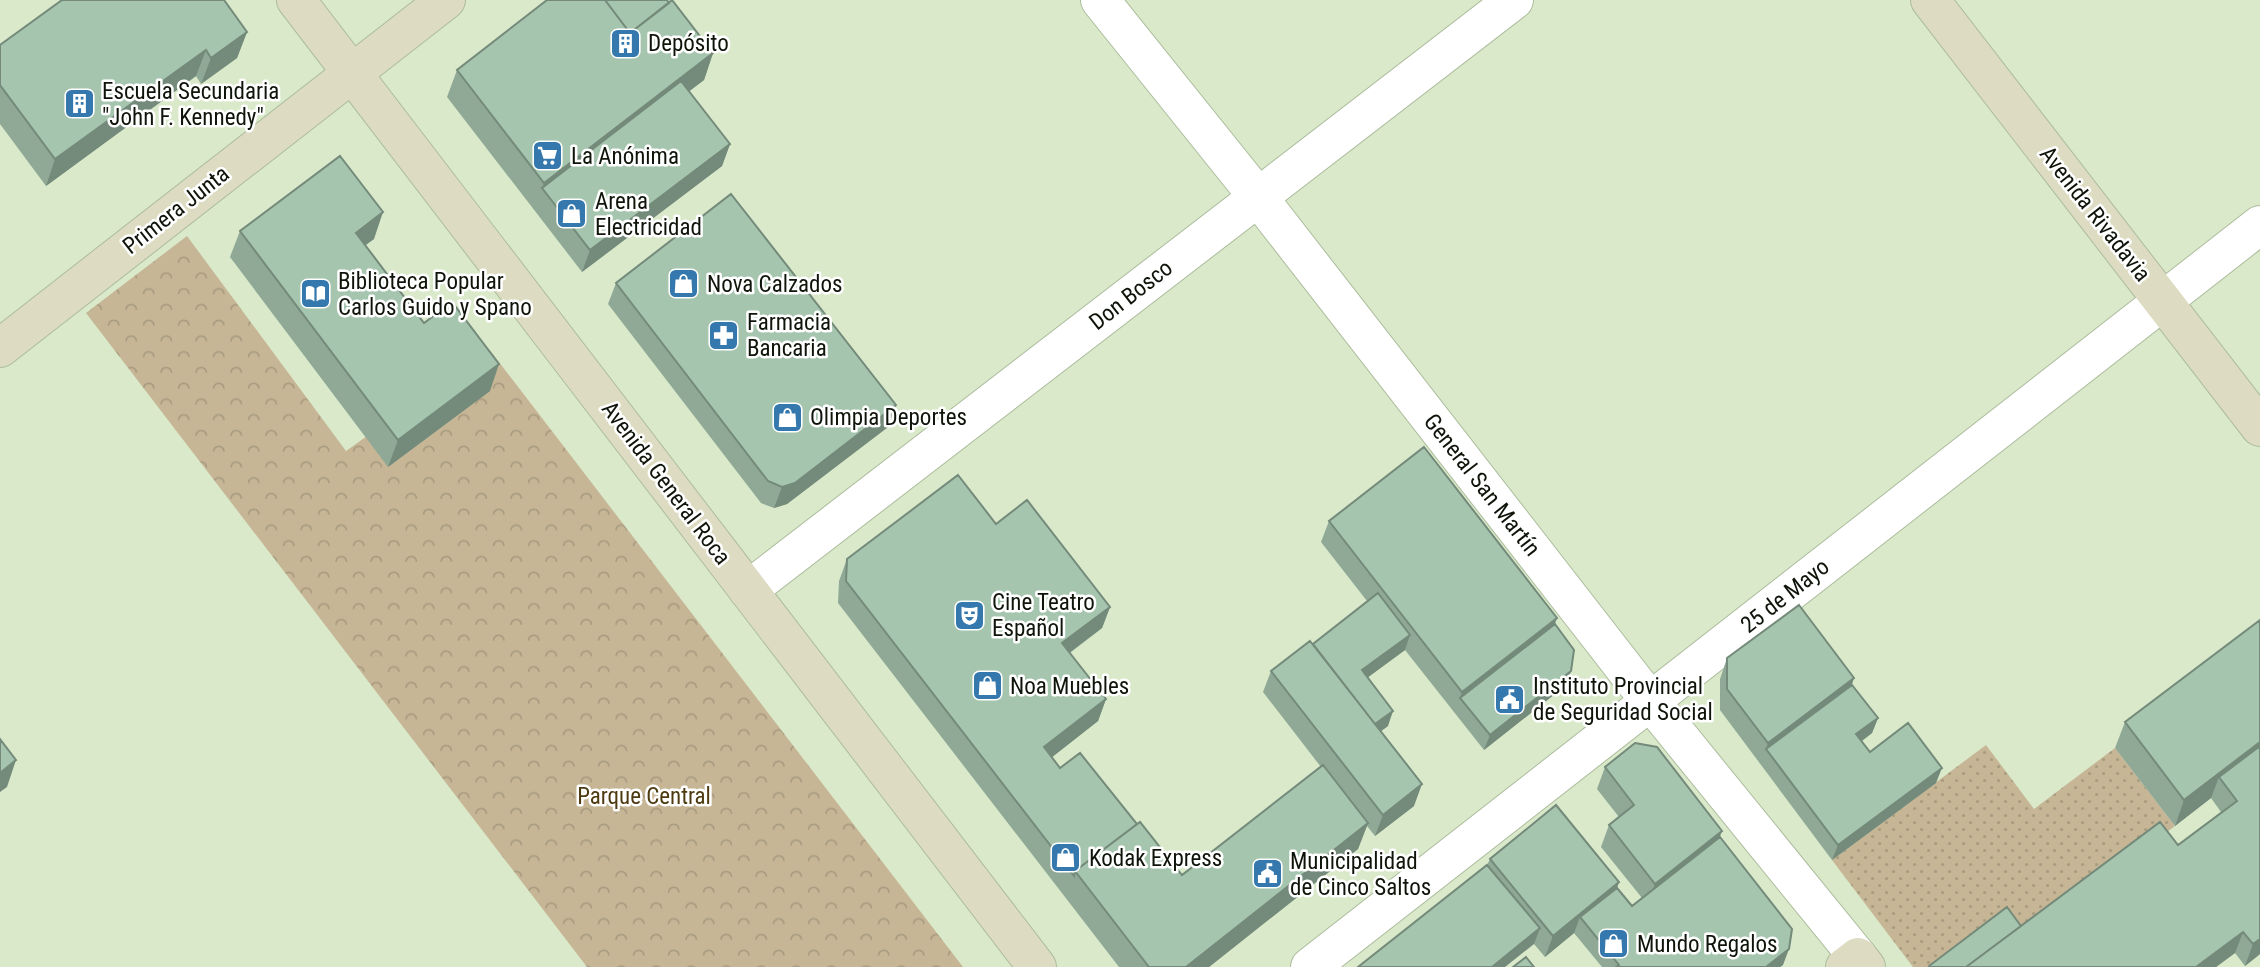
<svg xmlns="http://www.w3.org/2000/svg" width="2260" height="967" viewBox="0 0 2260 967" font-family="'Roboto Condensed',sans-serif">
  <defs>
    <pattern id="grass-dots" width="8" height="8" patternUnits="userSpaceOnUse" patternTransform="scale(1.75)"><rect width="8" height="8" fill="#c6b696"/><path d="M2 2h.1M6 6h.1" fill="none" stroke="#a99c80" stroke-width="1.8" stroke-linecap="round"/></pattern>
    <pattern id="park-crowns" width="20" height="18" patternUnits="userSpaceOnUse" patternTransform="scale(1.75)"><rect width="20" height="18" fill="#c6b696"/><path d="M2 6a3 3 0 1 1 6 0M12 15a3 3 0 1 1 6 0" fill="none" stroke="#a99c80"/></pattern>
  </defs>
  <rect width="100%" height="100%" fill="#d9e9ca"/>
  <!-- grass -->
  <path fill="url(#grass-dots)" d="M1986,745L2034,809L2115,748L2175,826L2017,943L1942,967H1913L1832,860Z"/>
  <!-- park -->
  <path fill="url(#park-crowns)" d="M187,236L346,451L489,349L963,967H587L86,313Z"/>
  <g fill="none" stroke-linecap="round" stroke-linejoin="round">
    <defs>
      <path id="street" d="M1100,0L1258,197L1650,701L1858,957
        M748,590L1514,0
        M1310,967L2260,225"/>
      <path id="secondary" d="M296,0L1037,967
        M1930,0L2260,427
        M0,348L446,0
        M1845,967L1858,957L1866,967"/>
    </defs>
    <!-- street casing -->
    <use href="#street" stroke="#acbc9d" stroke-width="40"/>
    <!-- secondary casing -->
    <use href="#secondary" stroke="#acbc9d" stroke-width="40"/>
    <!-- street -->
    <use href="#street" stroke="#fff" stroke-width="38"/>
    <!-- secondary -->
    <use href="#secondary" stroke="#dddcc3" stroke-width="38"/>
  </g>
  <!-- wall -->
  <path fill="#8fa996" d="M247,32L237,58L201,84L196,76L46,186L0,124V45Z
    M713,53L704,80L689,91L730,144L722,166L582,272L447,97L457,70Z
    M240,231L374,239L365,245L424,323L490,391L388,467L230,257Z
    M616,283L888,427L787,504L774,508L761,503L608,304Z
    M1329,521L1555,624L1571,671L1565,686L1484,750L1405,650L1367,678L1388,726L1381,731L1414,806L1375,836L1367,826L1358,849L1209,967H1119L838,603L839,581L847,559L996,524L1110,607L1102,628L1070,653L1106,699L1098,721L1052,757L1060,768L1137,824L1182,875L1321,767L1263,692L1271,671L1313,644L1367,601L1321,542Z
    M2260,620V954L2245,966L2235,953L2216,967H1929V966L2021,926L2178,845L2221,812L2211,798L2175,826L2115,748L2125,722Z
    M1727,658L1852,685L1878,718L1872,733L1862,741L1870,752L1936,783L1832,860L1720,710V679Z
    M1605,767L1720,837L1783,965L1780,967H1602L1574,933L1545,957L1534,944L1487,865L1490,859L1619,882L1617,888L1632,906L1642,898L1601,847L1609,825L1619,817L1597,789Z"/>
  <!-- shaded-wall -->
  <path fill="#748a7a" d="M247,32L237,58L201,84L211,58Z
    M206,50L196,76L46,186L55,159Z
    M713,53L704,80L550,198L542,188L544,183Z
    M730,144L722,166L582,272L590,250Z
    M383,212L374,239L347,259L356,233Z
    M499,364L490,391L388,467L398,440Z
    M896,405L888,427L787,504L774,508L782,487Z
    M1110,607L1102,628L1054,664L1062,643Z
    M1557,618L1549,640L1460,698L1462,692Z
    M1410,635L1405,650L1356,686L1362,670Z
    M1571,671L1565,686L1484,750L1490,735Z
    M1854,678L1847,700L1766,749L1768,743Z
    M1106,699L1098,721L1037,769L1044,747Z
    M1393,711L1388,726L1365,743L1371,728Z
    M1878,718L1872,733L1851,749L1856,734Z
    M2260,742V762L2219,777L2211,798L2175,826L2184,800Z
    M16,760L7,787L0,792V773Z
    M1942,768L1936,783L1832,860L1838,845Z
    M1422,784L1414,806L1375,836L1383,815Z
    M1368,823L1358,849L1209,967H1186Z
    M1722,831L1714,852L1647,905L1655,884Z
    M1619,882L1611,903L1580,917L1574,933L1545,957L1553,936Z
    M1540,928L1534,944L1505,967H1492Z
    M2243,932L2235,953L2216,967H2196Z
    M2260,939V954L2245,966L2253,944Z
    M1789,949L1783,965L1780,967H1766Z"/>
  <!-- building -->
  <path fill="#a6c5ae" stroke="#748a7a" stroke-width="2" d="M62,0H224L247,32L211,58L206,50L55,159L0,85V45Z
    M547,0H605L630,33L672,0L713,53L544,183L457,70Z
    M605,0H667L669,3L630,33Z
    M681,81L730,144L590,250L542,188Z
    M340,156L383,212L356,233L424,323L452,302L499,364L398,440L240,231Z
    M731,194L896,405L795,483L782,487L768,481L616,283Z
    M1424,447L1557,618L1462,692L1329,521Z
    M958,475L996,524L1027,500L1110,607L1062,643L1106,699L1044,747L1060,768L1080,753L1137,824L1075,871L1074,876L846,581L847,559Z
    M1378,593L1410,635L1362,670L1393,711L1375,724L1313,644Z
    M1799,605L1854,678L1768,743L1727,689V658Z
    M2260,620V742L2184,800L2125,722Z
    M1555,624L1574,650L1571,671L1490,735L1460,698Z
    M1310,641L1422,784L1383,815L1271,671Z
    M1852,685L1878,718L1856,734L1870,752L1908,723L1942,768L1838,845L1766,749Z
    M0,739L16,760L0,773Z
    M1635,743L1657,747L1722,831L1655,884L1609,825L1634,805L1605,767Z
    M2260,746V939L2253,944L2243,932L2196,967H1966L2160,822L2178,845L2237,801L2219,777Z
    M1323,765L1368,823L1186,967H1149L1075,871L1140,822L1182,875Z
    M1556,805L1619,882L1553,936L1490,859Z
    M1720,837L1792,929L1789,949L1766,967H1616L1619,965L1580,917L1617,888L1632,906Z
    M1487,865L1540,928L1492,967H1358Z
    M2007,907L2021,926L1966,967H1930L1929,966Z
    M1526,957L1534,967H1513Z"/>
  <!-- icons -->
  <defs>
    <symbol id="building-square" viewBox="-11 -11 22 22"><rect x="-9" y="-9" width="18" height="18" rx="4" fill="#3478ae" stroke="#fff"/><path d="M-4-6H4V6H1V3H-1V6H-4ZM-2.5-4.3h1.7v1.8h-1.7ZM.8-4.3h1.7v1.8H.8ZM-2.5-1h1.7V.8h-1.7ZM.8-1h1.7V.8H.8Z" fill="#fff"/></symbol>
    <symbol id="supermarket-square" viewBox="-11 -11 22 22"><rect x="-9" y="-9" width="18" height="18" rx="4" fill="#3478ae" stroke="#fff"/><path d="M-6-5.5h2.5l.6 2H6L4.5 2H-2.5L-4.4-4H-6ZM-1.5 3.2a1.3 1.3 0 1 0 .1 0ZM3 3.2a1.3 1.3 0 1 0 .1 0Z" fill="#fff"/></symbol>
    <symbol id="shop-square" viewBox="-11 -11 22 22"><rect x="-9" y="-9" width="18" height="18" rx="4" fill="#3478ae" stroke="#fff"/><path d="M-5-2.5h2.3a2.7 3.5 0 0 1 5.4 0H5L5.5 6h-11ZM-1.5-2.5h3a1.5 2.3 0 0 0-3 0Z" fill="#fff"/></symbol>
    <symbol id="library-square" viewBox="-11 -11 22 22"><rect x="-9" y="-9" width="18" height="18" rx="4" fill="#3478ae" stroke="#fff"/><path d="M-6-4Q-3-5.5-.7-3.5V5Q-3 3-6 4ZM6-4Q3-5.5 .7-3.5V5Q3 3 6 4Z" fill="#fff"/></symbol>
    <symbol id="pharmacy-square" viewBox="-11 -11 22 22"><rect x="-9" y="-9" width="18" height="18" rx="4" fill="#3478ae" stroke="#fff"/><path d="M-2-6h4v4h4v4h-4v4h-4v-4h-4v-4h4Z" fill="#fff"/></symbol>
    <symbol id="theatre-square" viewBox="-11 -11 22 22"><rect x="-9" y="-9" width="18" height="18" rx="4" fill="#3478ae" stroke="#fff"/><path d="M-5-5.5Q0-4 5-5.5V0Q5 5 0 6Q-5 5-5 0ZM-3.3-2.5H-1v1.5H-3.3ZM1-2.5H3.3v1.5H1ZM-2.8 1Q0 5.5 2.8 1Z" fill="#fff"/></symbol>
    <symbol id="civic-square" viewBox="-11 -11 22 22"><rect x="-9" y="-9" width="18" height="18" rx="4" fill="#3478ae" stroke="#fff"/><path d="M-.6-6.5H3V-4.5H.6V-3L4-1V1h2V6H-6V1h2V-1L-.6-3ZM-1.2 2.5V6h2.4V2.5Z" fill="#fff"/></symbol>
  </defs>
  <g fill-rule="evenodd">
    <use href="#building-square" x="608" y="26" width="35" height="35"/>
    <use href="#building-square" x="62" y="86" width="35" height="35"/>
    <use href="#supermarket-square" x="530" y="138" width="35" height="35"/>
    <use href="#shop-square" x="554" y="196" width="35" height="35"/>
    <use href="#shop-square" x="666" y="266" width="35" height="35"/>
    <use href="#library-square" x="298" y="276" width="35" height="35"/>
    <use href="#pharmacy-square" x="706" y="318" width="35" height="35"/>
    <use href="#shop-square" x="770" y="400" width="35" height="35"/>
    <use href="#theatre-square" x="952" y="598" width="35" height="35"/>
    <use href="#shop-square" x="970" y="668" width="35" height="35"/>
    <use href="#civic-square" x="1492" y="682" width="35" height="35"/>
    <use href="#shop-square" x="1048" y="840" width="35" height="35"/>
    <use href="#civic-square" x="1250" y="856" width="35" height="35"/>
    <use href="#shop-square" x="1596" y="926" width="35" height="35"/>
  </g>
  <g text-anchor="middle" dominant-baseline="central" stroke-width="5" stroke-linejoin="round" paint-order="stroke">
    <!-- poi labels -->
    <g font-size="23" fill="#0e1409" stroke="#fff" text-anchor="start">
      <text x="648" y="43">Depósito</text>
      <text x="102" y="91">Escuela Secundaria<tspan x="102" dy="26">"John F. Kennedy"</tspan></text>
      <text x="571" y="156">La Anónima</text>
      <text x="595" y="201">Arena<tspan x="595" dy="26">Electricidad</tspan></text>
      <text x="338" y="281">Biblioteca Popular<tspan x="338" dy="26">Carlos Guido y Spano</tspan></text>
      <text x="707" y="284">Nova Calzados</text>
      <text x="747" y="322">Farmacia<tspan x="747" dy="26">Bancaria</tspan></text>
      <text x="810" y="417">Olimpia Deportes</text>
      <text x="992" y="602">Cine Teatro<tspan x="992" dy="26">Español</tspan></text>
      <text x="1010" y="686">Noa Muebles</text>
      <text x="1533" y="686">Instituto Provincial<tspan x="1533" dy="26">de Seguridad Social</tspan></text>
      <text x="1089" y="858">Kodak Express</text>
      <text x="1290" y="861">Municipalidad<tspan x="1290" dy="26">de Cinco Saltos</tspan></text>
      <text x="1637" y="944">Mundo Regalos</text>
    </g>
    <!-- street labels -->
    <g font-size="23" fill="#0e1409" stroke="#fff">
      <text transform="translate(176 210) rotate(-38)">Primera Junta</text>
      <text transform="translate(2095 214) rotate(52)">Avenida Rivadavia</text>
      <text transform="translate(1131 295) rotate(-38)">Don Bosco</text>
      <text transform="translate(666 483) rotate(53)">Avenida General Roca</text>
      <text transform="translate(1482 485) rotate(52)">General San Martín</text>
      <text transform="translate(1785 596) rotate(-38)">25 de Mayo</text>
    </g>
    <!-- park labels -->
    <g font-size="23" fill="#4d3a10" stroke="#fff">
      <text x="644" y="796">Parque Central</text>
    </g>
  </g>
</svg>
